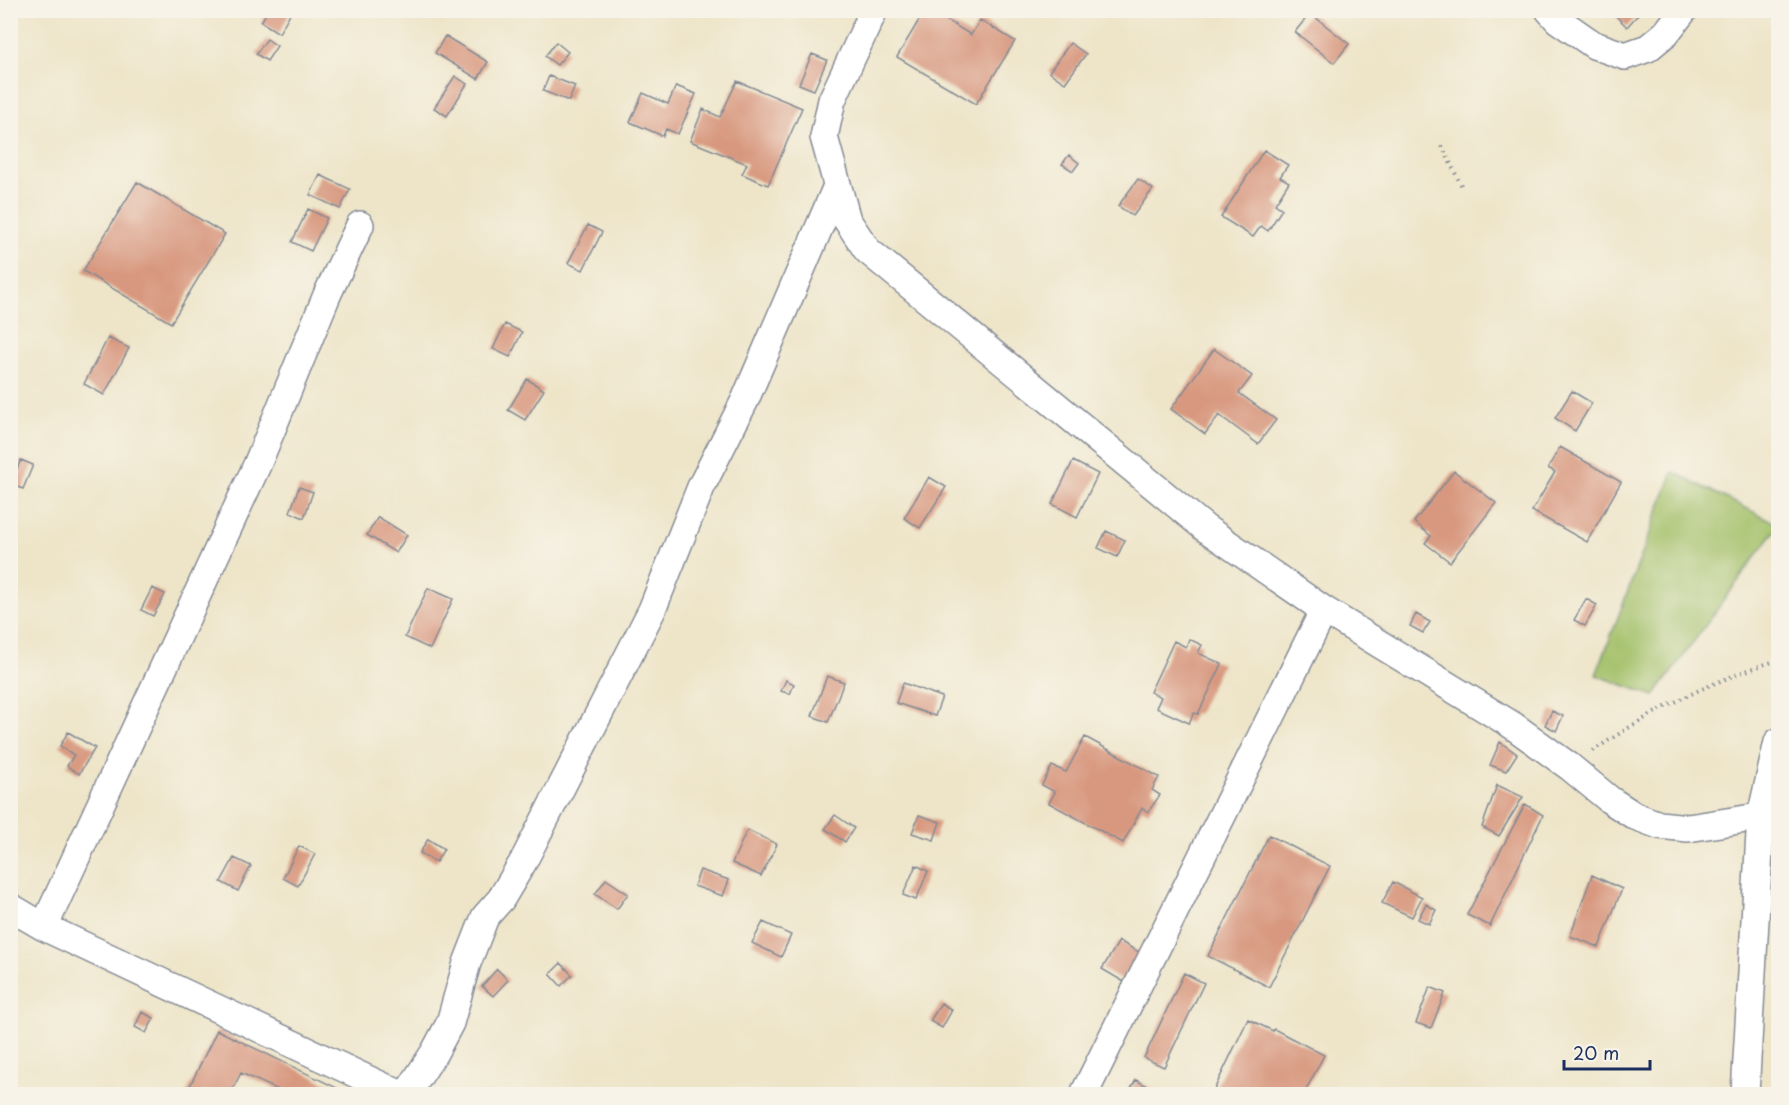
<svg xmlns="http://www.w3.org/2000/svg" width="1789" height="1105" viewBox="0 0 1789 1105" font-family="'Playpen Sans',sans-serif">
  <rect width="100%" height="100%" fill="#f7f3e8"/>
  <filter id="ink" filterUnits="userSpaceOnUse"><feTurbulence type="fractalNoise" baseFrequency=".0167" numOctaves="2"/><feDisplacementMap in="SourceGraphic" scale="12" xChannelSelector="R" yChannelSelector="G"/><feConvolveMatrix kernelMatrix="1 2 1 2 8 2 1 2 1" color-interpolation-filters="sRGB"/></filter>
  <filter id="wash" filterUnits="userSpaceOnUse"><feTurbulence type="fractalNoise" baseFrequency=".008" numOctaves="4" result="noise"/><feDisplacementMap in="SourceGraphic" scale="24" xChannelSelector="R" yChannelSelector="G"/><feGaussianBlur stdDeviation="1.35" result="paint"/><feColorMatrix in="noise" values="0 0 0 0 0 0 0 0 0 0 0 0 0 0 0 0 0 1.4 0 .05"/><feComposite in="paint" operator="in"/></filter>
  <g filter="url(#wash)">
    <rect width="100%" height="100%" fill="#eee5c9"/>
    <!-- green -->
    <path fill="#a2c068" stroke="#5e7863" stroke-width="1.5" d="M1673,472L1778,524V526L1654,696L1596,675Z"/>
    <g id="blocks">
      <!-- building -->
      <path fill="#d8987f" d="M268,10H292L279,33L261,22Z
        M925,10H930L971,35L980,20L1015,41L976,104L897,57Z
        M1610,10H1642L1627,27Z
        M1310,13L1349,44L1334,63L1295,32Z
        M445,36L488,62L478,79L435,53Z
        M267,39L277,46L267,61L256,54Z
        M556,42L568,52L557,65L545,56Z
        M1070,43L1086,54L1065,83L1049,72Z
        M812,54L827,60L814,90L799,84Z
        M455,76L467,84L447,116L434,108Z
        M549,76L575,86L569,101L543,91Z
        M737,81L802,108L768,185L742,174L747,164L690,141L703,109L720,117Z
        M676,86L696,94L678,134L666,129L663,136L630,122L643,93L668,104Z
        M1264,150L1288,165L1280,177L1289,182L1275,204L1282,209L1268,231L1261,226L1253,237L1221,217Z
        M1069,155L1079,163L1073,171L1062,164Z
        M320,175L350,189L340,209L310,195Z
        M1138,179L1153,189L1133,216L1118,206Z
        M137,182L225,234L171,323L83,271Z
        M308,209L327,218L311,251L292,242Z
        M588,225L602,232L583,270L568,263Z
        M505,324L522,332L510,357L493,349Z
        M108,338L129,348L104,395L84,384Z
        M1214,349L1252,376L1239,393L1276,420L1258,444L1219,415L1205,434L1171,409Z
        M527,379L544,390L525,420L508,410Z
        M1572,391L1592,403L1575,431L1555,418Z
        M1560,447L1621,482L1587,542L1532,511L1555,472L1548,468Z
        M21,460L33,465L23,489L10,484Z
        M1073,461L1098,474L1077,517L1052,504Z
        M1454,471L1496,503L1450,562L1425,543L1431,536L1414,522Z
        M929,477L946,487L920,528L904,518Z
        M299,487L313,492L304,518L290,512Z
        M378,517L407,535L396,553L367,535Z
        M1106,531L1125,540L1117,557L1098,548Z
        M152,588L165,594L153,616L141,610Z
        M428,588L453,599L430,649L405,637Z
        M1586,599L1597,605L1585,626L1574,620Z
        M1416,614L1430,622L1423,633L1410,626Z
        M1189,639L1202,645L1198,653L1222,664L1198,714L1194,713L1189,723L1156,708L1161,697L1150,692L1174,641L1186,647Z
        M827,676L844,682L828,722L812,716Z
        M786,680L794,684L790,694L781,691Z
        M903,683L942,697L935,716L896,703Z
        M1552,711L1563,716L1556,731L1545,725Z
        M68,732L95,748L79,774L67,766L74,755L60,746Z
        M1085,737L1159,777L1152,790L1160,795L1148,812L1142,808L1123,843L1049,803L1055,792L1042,785L1052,766L1066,772Z
        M1500,742L1517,754L1506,771L1490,765Z
        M1497,785L1523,797L1499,836L1482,827Z
        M1525,804L1543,815L1490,926L1467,915Z
        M835,815L854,828L845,842L825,829Z
        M919,815L940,822L934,840L912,833Z
        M747,830L777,844L761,876L732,863Z
        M1269,835L1330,866L1269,987L1208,956Z
        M428,839L444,849L436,862L420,853Z
        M299,846L315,854L298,886L283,878Z
        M234,858L251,866L238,891L221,882Z
        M916,865L928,871L916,900L903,895Z
        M700,870L729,880L723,896L694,886Z
        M1592,875L1622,889L1599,947L1570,936Z
        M606,879L628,894L617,909L595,894Z
        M1393,882L1422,897L1412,917L1382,903Z
        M1426,904L1436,910L1429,924L1418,919Z
        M763,922L791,935L781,957L752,943Z
        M1119,941L1141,953L1124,982L1102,969Z
        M561,963L572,975L561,986L550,974Z
        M497,969L508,980L493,996L482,986Z
        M1184,973L1204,983L1164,1067L1144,1058Z
        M1430,987L1445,993L1431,1028L1416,1023Z
        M941,1003L952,1010L942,1028L930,1021Z
        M142,1012L154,1018L146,1033L135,1027Z
        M1248,1019L1273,1031L1274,1029L1324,1055L1304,1094H1223L1214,1090Z
        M217,1030L343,1091L341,1094H287L241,1073L230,1094H186Z
        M1136,1080L1156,1091L1154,1094H1128Z"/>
    </g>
  </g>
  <g filter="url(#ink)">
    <use href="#blocks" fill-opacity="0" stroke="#848a94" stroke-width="1.5"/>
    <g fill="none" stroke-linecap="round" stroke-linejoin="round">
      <defs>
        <path id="minor" d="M874,10L832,100L824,137L847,220L867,250L1205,528L1324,610L1512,725L1570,767L1610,800L1635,816L1659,825L1688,828L1778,814
          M1549,10L1558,20L1594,45L1625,56L1648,48L1666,33L1684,10
          M10,907L44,927L399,1094
          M44,927L257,465L327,295L360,225
          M407,1094L434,1053L450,1023L467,963L485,917L501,899L523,862L652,610L701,487L745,400L837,186
          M1084,1094L1324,610
          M1745,1094L1761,816L1778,742"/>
      </defs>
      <!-- minor casing -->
      <use href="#minor" stroke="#848a94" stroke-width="30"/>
      <!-- path -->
      <path stroke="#848a94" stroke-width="4" stroke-dasharray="1.5 4.5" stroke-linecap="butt" d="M1442,146L1462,187
        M1593,751C1651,711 1711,681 1778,660"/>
      <!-- minor -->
      <use href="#minor" stroke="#fff" stroke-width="27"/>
    </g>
  </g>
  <!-- margin -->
  <rect width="1789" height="1105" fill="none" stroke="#f7f3e8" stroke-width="36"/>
  <!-- scale -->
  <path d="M1564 1060v9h86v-9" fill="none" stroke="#1b2f5e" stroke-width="3"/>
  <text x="1573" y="1060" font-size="18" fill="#1b2f5e" stroke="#f7f3e8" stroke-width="4.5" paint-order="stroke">20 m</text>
</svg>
